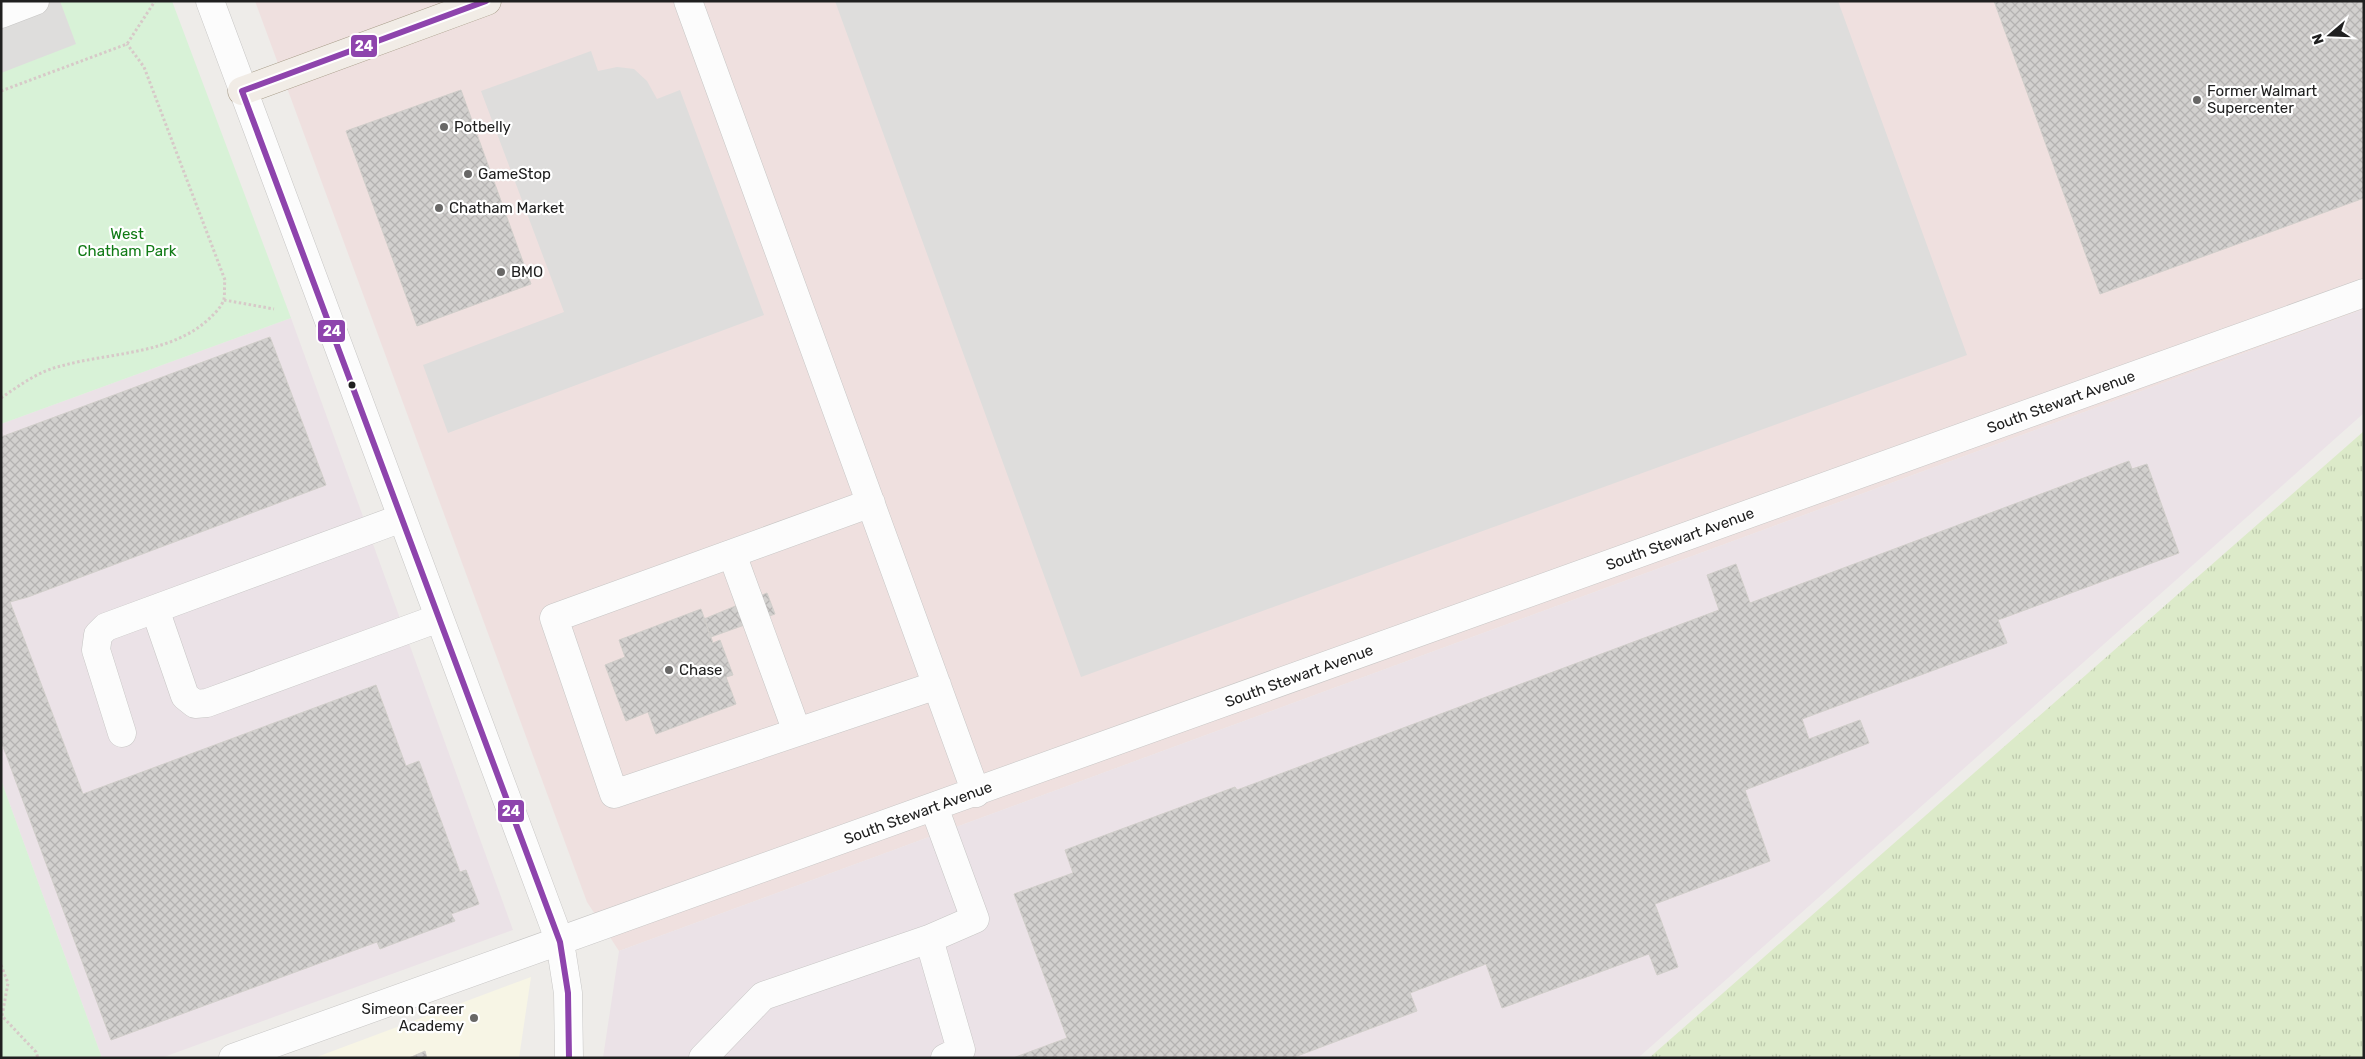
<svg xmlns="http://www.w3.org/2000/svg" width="2365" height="1059" viewBox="0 0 2365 1059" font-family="Rubik,sans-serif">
  <defs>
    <pattern id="grass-tufts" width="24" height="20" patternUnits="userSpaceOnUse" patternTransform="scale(1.25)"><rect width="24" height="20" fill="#dceac9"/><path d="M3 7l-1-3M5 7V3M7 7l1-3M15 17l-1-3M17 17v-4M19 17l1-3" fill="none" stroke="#bcc8ac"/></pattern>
    <pattern id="building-cross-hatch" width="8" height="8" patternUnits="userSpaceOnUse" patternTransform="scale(1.25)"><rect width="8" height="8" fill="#d2d0ce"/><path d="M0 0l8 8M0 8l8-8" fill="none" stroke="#b4b2b1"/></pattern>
  </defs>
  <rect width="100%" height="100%" fill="#eeece9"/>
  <!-- commercial -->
  <path fill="#efe0df" d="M255,1H2364V309L619,951L587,902Z"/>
  <!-- industrial -->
  <path fill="#ebe2e7" d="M2364,309V413L1638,1058H603L619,951Z
    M291,318L513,930L161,1058H102L1,780V424Z"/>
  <!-- education -->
  <path fill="#f7f5e5" d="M531,977L519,1058H314Z"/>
  <!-- grass -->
  <path fill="url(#grass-tufts)" d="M2364,431V1058H1649Z"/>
  <!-- park -->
  <path fill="#d8f2d7" d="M1,1H172L291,318L1,424Z
    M1,780L102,1058H1Z"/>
  <!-- parking -->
  <path fill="#dedddc" d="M1,1H60L76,44L1,73Z
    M835,1H1838L1967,355L1081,677Z
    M591,51L598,71L617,67L634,69L647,81L657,99L680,90L764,315L448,433L423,365L564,312L481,91Z"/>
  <!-- building -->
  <path fill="url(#building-cross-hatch)" stroke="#d1ceca" d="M1994,1H2364V198L2100,294Z
    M461,90L531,284L417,326L346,131Z
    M270,337L326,485L28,597L10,602L83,794L376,685L406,766L419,761L460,872L466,870L479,904L451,914L455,921L390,945L380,949L377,942L111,1040L1,741V437Z
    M2129,461L2132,469L2147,464L2179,553L1998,620L2007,643L1802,719L1809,739L1860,720L1869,743L1745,790L1770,861L1655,904L1678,967L1657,975L1649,954L1502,1008L1486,964L1410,993L1417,1011L1292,1058H1013L1067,1038L1014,894L1073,873L1065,850L1235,787L1237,790L1719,610L1707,575L1736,564L1750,603Z
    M767,593L775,614L711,637L704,619Z
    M701,609L713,643L720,640L733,675L726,677L736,704L656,734L648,712L626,721L605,665L625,657L619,640Z
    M425,1051L427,1058H409Z"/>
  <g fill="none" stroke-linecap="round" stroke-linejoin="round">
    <defs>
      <path id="minor" d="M210,1L560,942L568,993L569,1058
        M688,1L976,793
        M1,14L35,1
        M871,503L554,618L614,794L937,685
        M732,554L797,732
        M155,609L185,696L195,704L207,703L439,618
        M122,733L96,650L98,635L106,627L402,518
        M934,807L975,919L929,939L961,1050L945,1058
        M233,1058L2364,293
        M703,1058L763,996L929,939"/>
      <path id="major" d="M242,91L487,1"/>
    </defs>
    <!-- minor casing -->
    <use href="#minor" stroke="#c7c6c5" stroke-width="29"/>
    <!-- major casing -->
    <use href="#major" stroke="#a49985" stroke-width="29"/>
    <!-- path -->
    <path stroke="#d7c9c8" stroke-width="3" stroke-dasharray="2.5 2.5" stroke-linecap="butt" d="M1,91L127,44L155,1
      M224,300L274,309
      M1,398C20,385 39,371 61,366C111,352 172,355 211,317C216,312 222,306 224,299C225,293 224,286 225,280L144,67L127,44
      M1,965L8,983L2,1016L36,1052L38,1058"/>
    <!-- minor -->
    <use href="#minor" stroke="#fcfcfc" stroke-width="28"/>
    <!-- major -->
    <use href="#major" stroke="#f1ece6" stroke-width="28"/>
    <defs>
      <path id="bus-1" d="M242,91L560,942L568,993L569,1058
        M242,91L486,1"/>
    </defs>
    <!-- bus-1 casing -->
    <use href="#bus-1" stroke="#fff" stroke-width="10"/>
    <!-- bus-1 -->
    <use href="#bus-1" stroke="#8e44ad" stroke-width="6"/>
  </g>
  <!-- markers -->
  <g fill="#686766" stroke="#fff" stroke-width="2">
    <circle cx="2197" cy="100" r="5"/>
    <circle cx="444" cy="127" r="5"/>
    <circle cx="468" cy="174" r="5"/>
    <circle cx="439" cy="208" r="5"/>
    <circle cx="501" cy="272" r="5"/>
    <circle cx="669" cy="670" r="5"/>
    <circle cx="474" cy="1018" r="5"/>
  </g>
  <circle fill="#202020" stroke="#fff" stroke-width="2" cx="352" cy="385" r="4.5"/>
  <g text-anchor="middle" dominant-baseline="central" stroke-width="4.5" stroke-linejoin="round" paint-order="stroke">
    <!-- poi labels -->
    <g font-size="15" fill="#202020" stroke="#fff" text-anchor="start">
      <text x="2207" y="91">Former Walmart<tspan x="2207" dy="17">Supercenter</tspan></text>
      <text x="454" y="127">Potbelly</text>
      <text x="478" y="174">GameStop</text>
      <text x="449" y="208">Chatham Market</text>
      <text x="511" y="272">BMO</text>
      <text x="679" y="670">Chase</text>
      <text x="464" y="1009" text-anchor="end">Simeon Career<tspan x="464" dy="17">Academy</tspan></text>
    </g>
    <!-- park labels -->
    <g font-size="15" fill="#117b16" stroke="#fff">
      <text x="127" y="234">West<tspan x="127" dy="17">Chatham Park</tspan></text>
    </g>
    <!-- street labels -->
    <g font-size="15" fill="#202020" stroke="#fff">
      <text transform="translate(2061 402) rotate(-20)">South Stewart Avenue</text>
      <text transform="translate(1680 539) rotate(-20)">South Stewart Avenue</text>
      <text transform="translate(1299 676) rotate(-20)">South Stewart Avenue</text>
      <text transform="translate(918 813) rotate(-20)">South Stewart Avenue</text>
    </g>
  </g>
  <g stroke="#fff" stroke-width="2">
    <rect x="350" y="34" width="28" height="24" rx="5" fill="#8e44ad"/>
    <rect x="317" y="319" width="29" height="24" rx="5" fill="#8e44ad"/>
    <rect x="497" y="799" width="28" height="24" rx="5" fill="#8e44ad"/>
  </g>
  <g font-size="14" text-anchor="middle" font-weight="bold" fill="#fff">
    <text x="364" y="51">24</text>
    <text x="332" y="336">24</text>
    <text x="511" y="816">24</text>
  </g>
  <!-- border -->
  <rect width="2365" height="1059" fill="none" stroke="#202020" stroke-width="5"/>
  <!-- north arrow -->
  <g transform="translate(2330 35) rotate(251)" stroke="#ffffff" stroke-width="4" paint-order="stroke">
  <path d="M0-4L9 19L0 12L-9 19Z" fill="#202020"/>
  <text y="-8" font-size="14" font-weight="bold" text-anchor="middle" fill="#202020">N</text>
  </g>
</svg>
